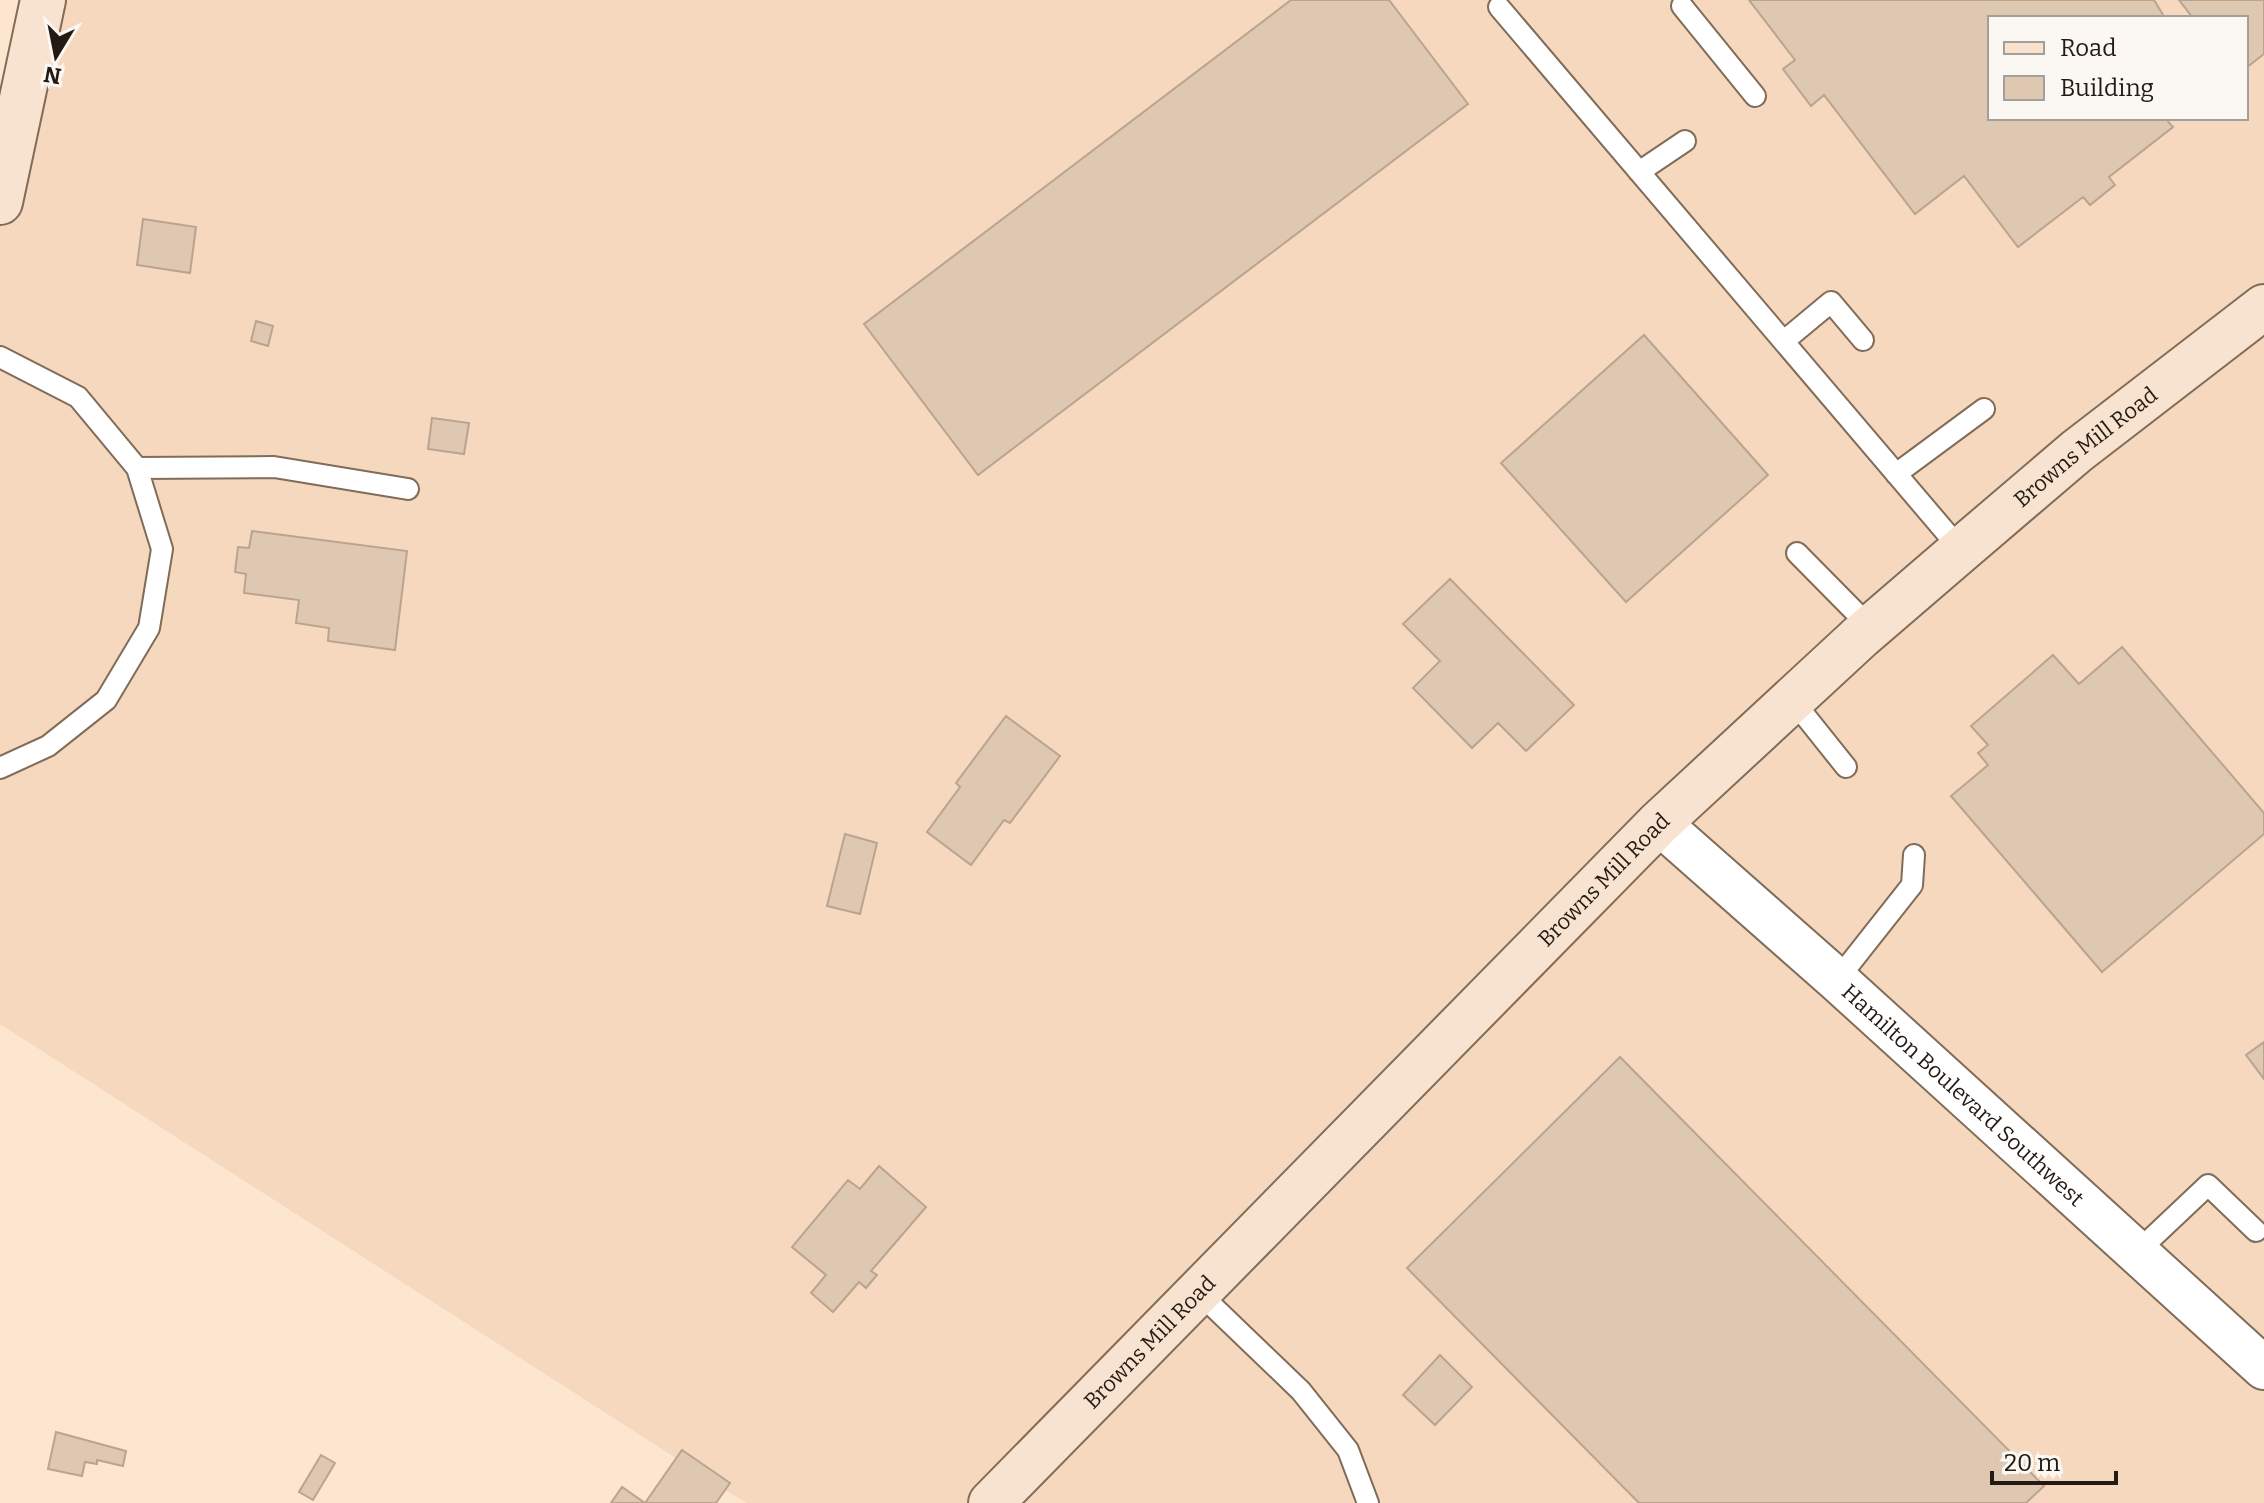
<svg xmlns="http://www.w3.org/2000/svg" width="2264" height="1503" viewBox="0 0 2264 1503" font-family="Bitter,serif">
  <rect width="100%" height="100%" fill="#fde6d0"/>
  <!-- built -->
  <path fill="#f5d8bd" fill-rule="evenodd" d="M24,0H2264V1503H746L0,1024V136ZM1990,18H2246V118H1990Z"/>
  <!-- building -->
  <path fill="#dec8b2" stroke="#baa490" stroke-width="2" d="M1291,0H1389L1468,104L978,475L864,324Z
    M1749,0H2154L2165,18H1990V118H2165L2173,127L2109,177L2115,185L2090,205L2083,197L2018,247L1964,176L1915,214L1824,95L1811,106L1783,69L1795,60Z
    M2179,0H2264V54L2246,68V18H2193Z
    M143,219L196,227L190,273L137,265Z
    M256,321L273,326L268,346L251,341Z
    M1644,335L1768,475L1626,602L1501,463Z
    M432,418L469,423L464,454L428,449Z
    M252,531L407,551L395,650L328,641L329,628L296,623L299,600L244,593L246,574L235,572L238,547L249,548Z
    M1450,579L1574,705L1526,751L1498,723L1472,748L1413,688L1440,661L1403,624Z
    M2122,647L2264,813V834L2102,972L1951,796L1988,765L1978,753L1988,745L1971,726L2053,655L2079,684Z
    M1006,716L1060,756L1010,823L1004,820L971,865L927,832L960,787L956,783Z
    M845,834L877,843L860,914L827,906Z
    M2264,1042V1079L2246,1055Z
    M1620,1057L2044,1486L2026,1503H1639L1407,1268Z
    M879,1166L926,1207L871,1271L877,1275L866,1288L859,1282L833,1312L811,1293L826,1275L792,1247L848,1180L860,1189Z
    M1440,1355L1472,1387L1435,1425L1403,1395Z
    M56,1432L126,1451L123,1466L97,1460V1464L85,1462L82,1476L48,1469Z
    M682,1450L730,1483L716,1503H611L622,1487L645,1503Z
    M321,1455L335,1463L313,1500L299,1492Z"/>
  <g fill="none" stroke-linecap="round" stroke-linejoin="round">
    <defs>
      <path id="lane" d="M1682,6L1755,96
        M1499,7L1961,550
        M1639,172L1685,141
        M1784,341L1831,302L1863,340
        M0,357L78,397L137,468L162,549L149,628L106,700L48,746L0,768
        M137,468L274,467L408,489
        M1896,474L1984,409
        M1797,553L1871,628
        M1794,702L1846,767
        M1837,980L1912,885L1914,855
        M2136,1253L2208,1185L2256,1231
        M1198,1292L1301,1391L1348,1450L1368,1503"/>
      <g id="street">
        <path id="s1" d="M1659,823L1837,980L2264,1368"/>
      </g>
      <g id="secondary">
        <path d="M0,202L43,0"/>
        <path id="s2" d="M991,1503L1659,823L1861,636L1961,550L2077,451L2264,307"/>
      </g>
    </defs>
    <!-- lane casing -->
    <use href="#lane" stroke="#806c58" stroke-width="24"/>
    <!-- street casing -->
    <use href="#street" stroke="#806c58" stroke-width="46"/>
    <!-- secondary casing -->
    <use href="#secondary" stroke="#806c58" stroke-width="48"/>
    <!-- lane -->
    <use href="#lane" stroke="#fff" stroke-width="20"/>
    <!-- street -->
    <use href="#street" stroke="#fff" stroke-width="42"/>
    <!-- secondary -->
    <use href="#secondary" stroke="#f7e3cf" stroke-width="44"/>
  </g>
  <g text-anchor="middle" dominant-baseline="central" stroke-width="6" stroke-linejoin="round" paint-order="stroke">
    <!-- street labels -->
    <g font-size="22" fill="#231b13" stroke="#fbf7f2">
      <text stroke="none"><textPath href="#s2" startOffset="1522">Browns Mill Road</textPath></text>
      <text stroke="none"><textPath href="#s2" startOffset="874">Browns Mill Road</textPath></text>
      <text stroke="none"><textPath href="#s1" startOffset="408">Hamilton Boulevard Southwest</textPath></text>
      <text stroke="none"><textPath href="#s2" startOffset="226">Browns Mill Road</textPath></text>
    </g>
  </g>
  <!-- legend -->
  <rect x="1988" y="16" width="260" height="104" fill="#fbf7f2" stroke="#a59f99" stroke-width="2"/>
  <rect x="2004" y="42" width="40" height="12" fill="#f7e3cf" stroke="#a59f99" stroke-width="2"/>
  <text x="2060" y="56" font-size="24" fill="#231b13">Road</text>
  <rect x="2004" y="76" width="40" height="24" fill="#dec8b2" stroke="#a59f99" stroke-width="2"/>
  <text x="2060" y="96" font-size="24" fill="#231b13">Building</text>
  <!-- north arrow -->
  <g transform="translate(56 56) rotate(190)" stroke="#fbf7f2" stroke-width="6" paint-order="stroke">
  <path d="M0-6L14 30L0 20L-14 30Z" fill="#231b13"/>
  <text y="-12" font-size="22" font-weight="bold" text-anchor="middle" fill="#231b13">N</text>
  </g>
  <!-- scale -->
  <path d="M1992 1471v12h124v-12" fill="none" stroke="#231b13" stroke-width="4"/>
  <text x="2004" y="1471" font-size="24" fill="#231b13" stroke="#fbf7f2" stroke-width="6" paint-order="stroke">20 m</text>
</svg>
